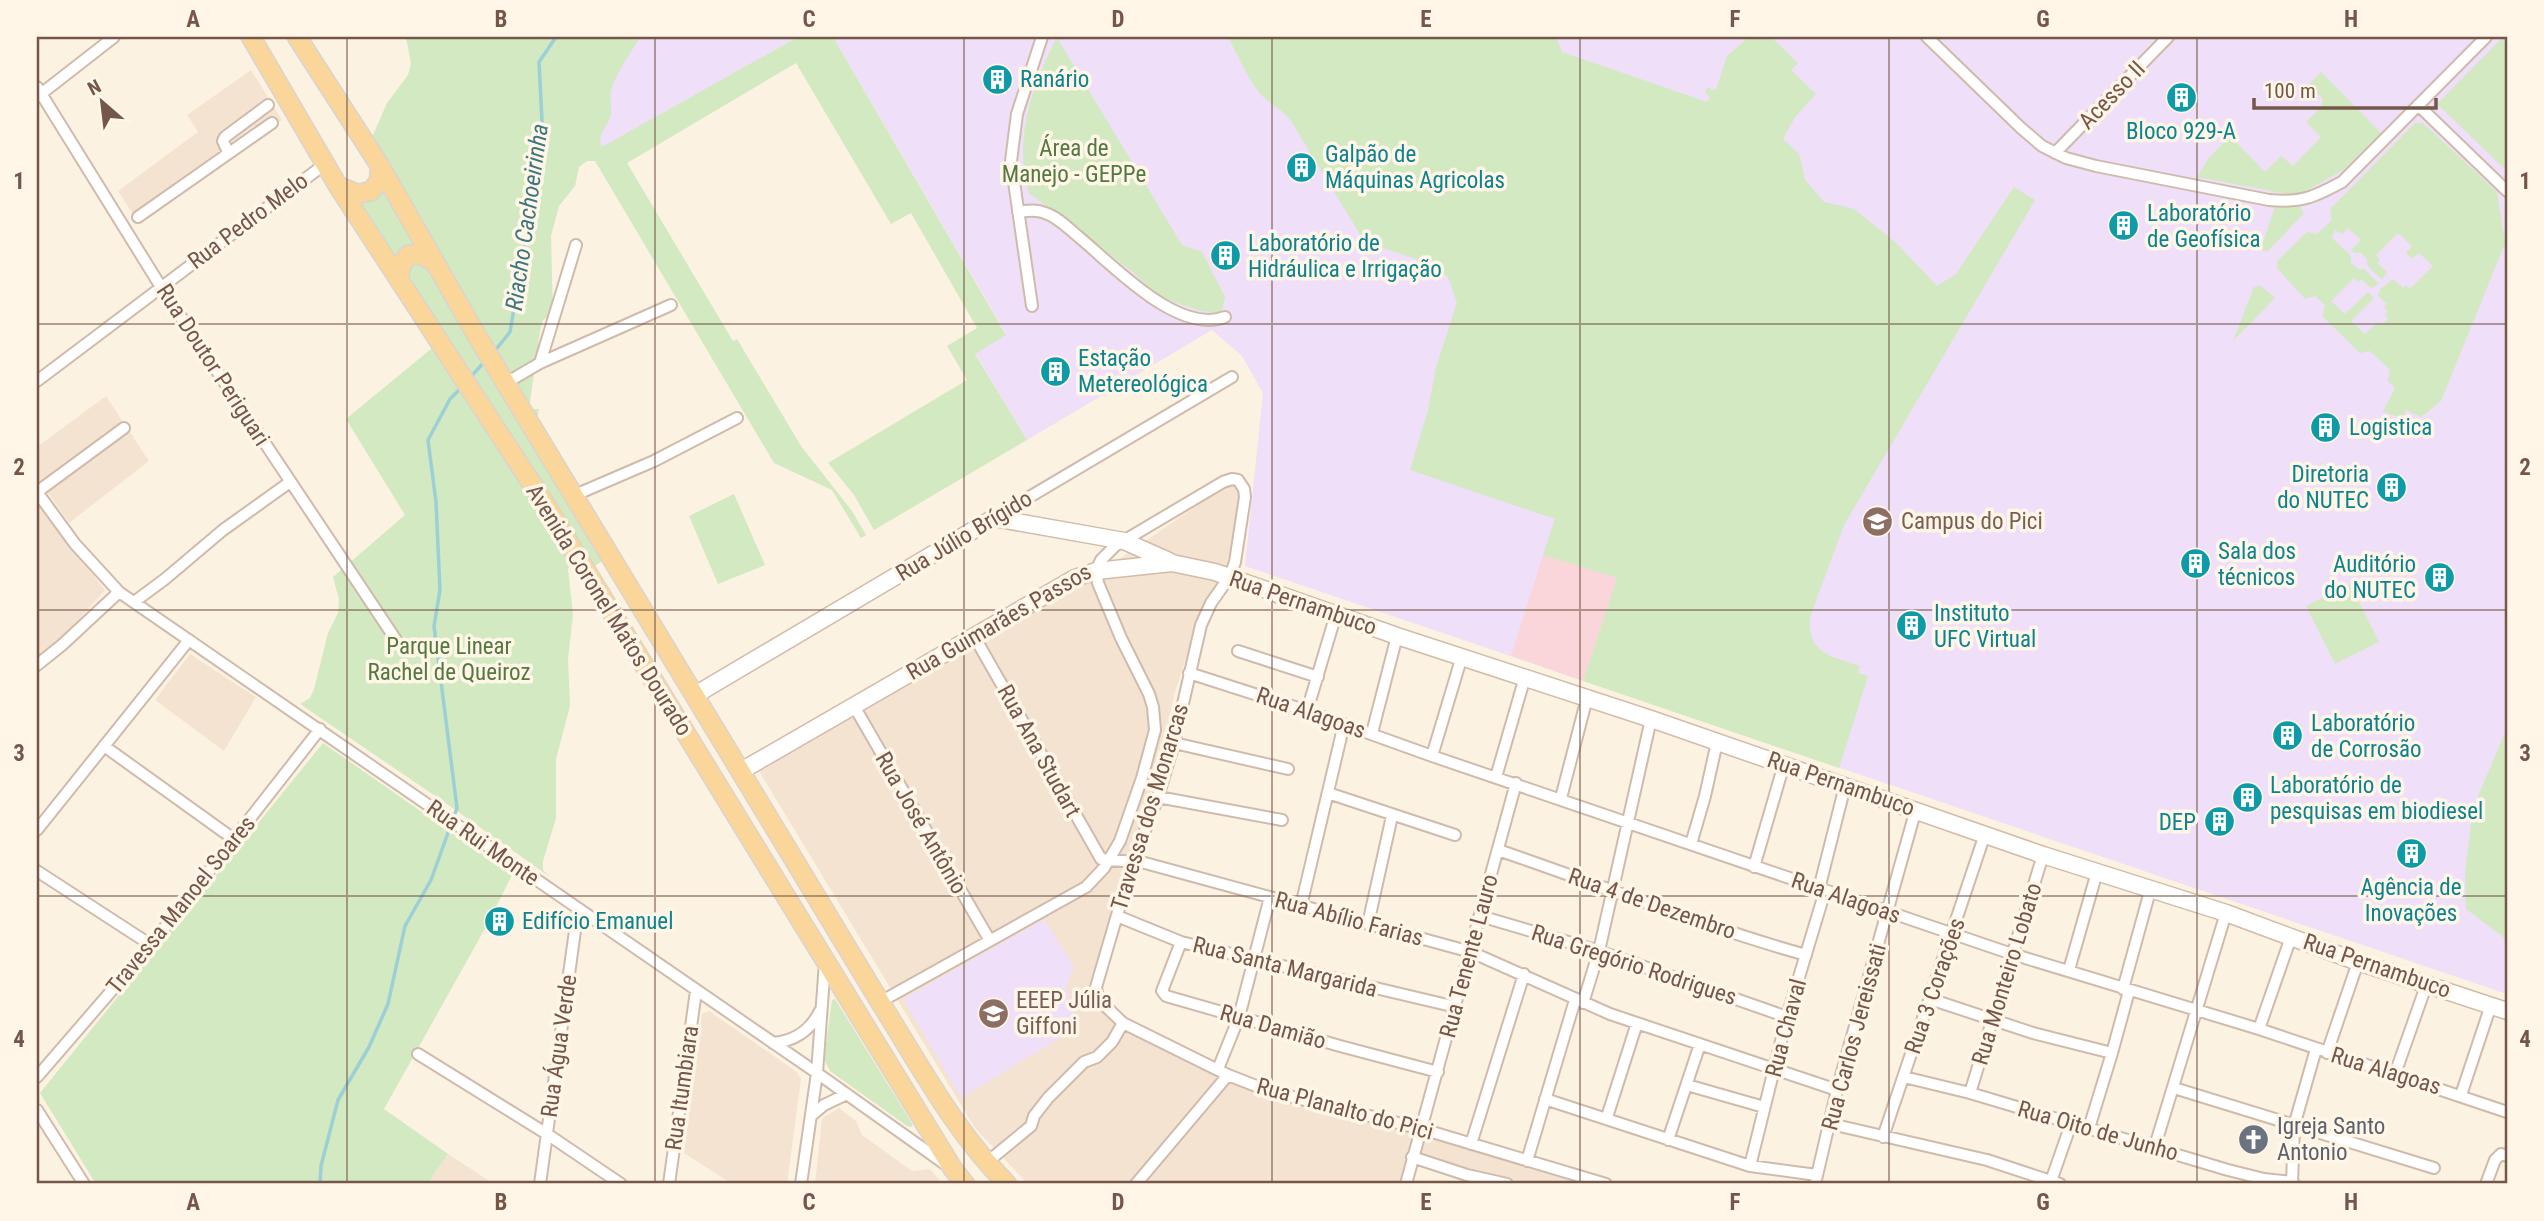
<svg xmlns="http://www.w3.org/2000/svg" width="2544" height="1221" viewBox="0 0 2544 1221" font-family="'Roboto Condensed',sans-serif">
  <rect width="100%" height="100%" fill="#fcf2e2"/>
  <!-- residential -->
  <path fill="#f4e3d1" d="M251,70L282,120L138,222L118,191L198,132L187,115Z
    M106,396L149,461L69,523L37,477V447Z
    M1228,484L1237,485L1241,496L1223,585L1201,612L1174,695L1158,777L1132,867L1089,984L1094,1002L1123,1028L1248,1090L1434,1138L1581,1184H1519L1409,1155L1403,1184H1028L975,1128L756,766L990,638L1092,578Z
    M37,503L105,590L50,652L37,661Z
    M190,654L256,697L224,751L155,700Z
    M709,1011L797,1072L801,1079L787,1184H732L684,1153L702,1014Z
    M839,1108L856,1121L862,1135L912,1171L930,1169L943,1184H815L822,1118Z
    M448,1154L494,1184H427Z"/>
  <!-- education -->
  <path fill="#efdff8" d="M618,37H798L591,154Z
    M833,37H2507V994L1245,566L1263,393L1242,356L1212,330L1027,440L975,353L1006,334Z
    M1044,919L1074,966L1066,987L1078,1027L961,1098L903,999Z"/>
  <!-- medical -->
  <path fill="#fad5da" d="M1543,555L1617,578L1583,681L1511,656Z"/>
  <!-- green -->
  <path fill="#d2e9c1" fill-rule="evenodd" d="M406,37H640C631,53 616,72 611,90C609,99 613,109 610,118C606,129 596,134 602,147L798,37H833L1006,335L975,354L1027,440L874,530L854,495L828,463L967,380L947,346L977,328L911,213L891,224L796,63L627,163L733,341L737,339L801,446L852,511L866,535L861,538L832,490L774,463L595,161H587L579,167L575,186L559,206L551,236L553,314L543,320L540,331L529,409H539L537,420L605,559L589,570L573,562L568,569L573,615L568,659L570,706L556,759V818L543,861V870L550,877L447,804L300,704L310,698L314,689L328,633L338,613L339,599L333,577L405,515L346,419L437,344L358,200L378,188L373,135L387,103L408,75L411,64Z
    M1228,37H1556L1562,52L1707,102L1710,98L1705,92L1707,88L1716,90L1727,56L1749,37H1771L1798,63L1791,70L1816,94L1795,117L1783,139L1799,154L1805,180L1824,202L1854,209L1895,242L1937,286L1956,274L2014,187L2035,200L1844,525L1810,617C1807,654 1831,656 1860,666L1858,673L1868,676L1839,768L1583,681L1617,578L1543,555L1555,519L1410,470L1428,410L1436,367L1457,303L1448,277L1424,262L1364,241L1291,121C1282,109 1267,103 1258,91C1246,75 1237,54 1228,37Z
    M2503,37H2507V171L2437,104Z
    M1057,38L1182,245L1202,252L1225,297L1221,313L1201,311L1159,297L1134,273L1029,193C1013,141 1032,83 1057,38Z
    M2321,72L2381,133L2343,170L2304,192L2287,194L2197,177L2208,159L2230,136L2265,172L2281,156L2293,166L2321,137L2306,122L2321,107L2323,99L2308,85Z
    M2415,123H2423L2497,192L2505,243L2441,401L2421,417L2406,410L2402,418L2383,412L2395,388L2388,381L2390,370L2370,351L2360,353L2322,316L2325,305L2315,296L2305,299L2277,268V261L2307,232L2317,234L2332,220L2330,209ZM2348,228L2361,240L2351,250L2354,253H2361L2367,259L2368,266L2382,280L2387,272L2377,263L2380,260L2376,255L2398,233L2412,246L2406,253L2412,259L2419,253L2433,266L2410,289L2406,285L2403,288L2393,279L2379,290L2381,292L2377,295L2387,304L2384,308L2388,311L2385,315L2388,319L2382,325L2378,322L2365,334L2351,321L2374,298L2368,292L2345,314L2331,301L2354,278L2358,282L2361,279L2371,288L2379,284L2364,269H2358L2351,263V256L2332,238L2335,230L2342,234Z
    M2275,207H2300L2304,213L2268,251H2263L2261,248Z
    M2261,286L2275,298L2233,341L2254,287Z
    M734,494L765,565L718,584L689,516Z
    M2350,584L2379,642L2335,664L2306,606Z
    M2507,728V940L2466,909L2465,873L2473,808Z
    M323,743L512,875L487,925L384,1109L448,1154L427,1184H96L40,1093Z
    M835,999L913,1125L911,1127L907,1126L830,1071L824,1059L832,1000Z"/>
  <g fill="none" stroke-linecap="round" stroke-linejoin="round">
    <!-- stream -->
    <path stroke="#9dcfd7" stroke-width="3.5" d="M493,353L510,332L543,140L539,62L556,37
      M469,379L485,361
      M320,1184L321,1166L338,1100L369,1047L388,1004L405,926L431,880L457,808L434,626L440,590L436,502L428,440L450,399L462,387"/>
    <defs>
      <path id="street" d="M1927,37L2021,128L2042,146L2066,158L2096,166L2269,200C2302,203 2314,197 2342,182L2486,37
        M37,87L161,287L396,640
        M37,97L114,37
        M2418,105L2507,191
        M228,152L223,141L225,137L268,105
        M2055,153L2168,37
        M1018,212C1027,211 1036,209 1045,213C1058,217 1069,229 1080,238C1114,266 1178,335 1225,317
        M138,217L272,123
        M1032,306L1011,161L1017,114L1042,37
        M540,363L576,245
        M37,381L325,164
        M506,383L540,363L671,305
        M37,492L75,544L119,592L817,1073L945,1164
        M37,492L124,428
        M575,495L654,461L737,418
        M994,518L1232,377
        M134,602L165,579L223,530L290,482
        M974,636L1101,859L1145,863L1471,952L1610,1014L1837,1090
        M1238,651L1318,677
        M37,665L62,645L119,592
        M1189,673L1307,711L1432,756L2012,954L2259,1029L2507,1112
        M854,706L989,939
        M1307,711L1336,614
        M1372,733L1397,636
        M1174,743L1288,769
        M104,746L235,840
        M1432,756L1462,656
        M1496,777L1525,677
        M1328,793L1455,835
        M1158,797L1282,820
        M1561,798L1587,698
        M37,830L189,640
        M1691,844L1705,796L1717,742
        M1498,850C1601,885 1702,926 1806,955
        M1754,867L1784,764
        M37,871L151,945
        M1819,889L1845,786
        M1301,906L1344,724
        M1117,916L1181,942L1456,1007
        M1480,916L1599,951L1787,1017
        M1368,924L1392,816
        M1181,942L1162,991L1166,996L1340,1046L1438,1072
        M2069,970L2097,872
        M2123,989L2150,891
        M1930,999L2033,1033L2112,1053
        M880,1002L1086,887L1104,868L1120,841L1142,778L1155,730L1153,707L1149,694L1121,638L1098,583L1096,571L1101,560L1115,546L1223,482L1232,479L1238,480L1244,489L1245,497L1235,562L1230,576L1211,603L1201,625L1174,743L1158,797L1132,864L1101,970L1096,987L1098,999L1123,1023L1228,1075L1269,1091L1422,1129L1606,1184
        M1583,1003L1599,951L1651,719
        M2259,1029L2291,937
        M773,1043C795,1041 810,1031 820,1011
        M2327,1053L2358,962
        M418,1054L547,1134L621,1184
        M1218,1069L1239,1017L1270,897
        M2395,1074L2427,983
        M37,1077L151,945L320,729
        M1904,1077L1970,1093L2228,1170L2264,1179L2293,1182
        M1687,1085L1764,1107
        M2174,1088L2434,1168
        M1970,1093L2043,855
        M2461,1095L2491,1005
        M1545,1099L1750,1166L1817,1175
        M37,1110L84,1184
        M811,1116L824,1105L847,1094
        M1607,1117L1637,1023
        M1831,1124L1987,1160L2060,1184
        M2089,1128L2112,1053L2129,991
        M1883,1137L1985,834
        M1668,1140L1700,1044
        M1471,1144L1524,974
        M2155,1146L2226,913
        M1412,1157L1467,1175L1507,1184
        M1527,1161L1575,1000
        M986,1163L1031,1126L1034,1116L1048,1098L1084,1062L1097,1057L1112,1042L1123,1023
        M1750,1166L1787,1017L1825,891
        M540,1184L578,909
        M669,1184L696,991
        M801,1184L817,1073L825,962
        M1136,1184L1228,1075
        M1406,1184L1516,783
        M1815,1184L1837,1090L1916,809
        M2050,1184L2071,1124
        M2292,1184L2294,1126L2316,1049
        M2486,1184L2495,1160L2501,1154L2507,1156"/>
      <path id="secondary" d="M695,695L994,518L1124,541L1169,561
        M741,771L1075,578L1096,571L1172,563L1215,572L1397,636L1651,719L2043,855L2226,913L2358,962L2507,1011"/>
      <path id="primary" d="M251,37L338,186L547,507L953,1169L965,1184
        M297,37L380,166L474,331L880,1002C919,1064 955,1132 1007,1184
        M338,186L358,194L371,191L379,181L380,166
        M399,280L401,266L408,255L419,254L435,262"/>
    </defs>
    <!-- street casing -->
    <use href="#street" stroke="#cfbbac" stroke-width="14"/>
    <!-- secondary casing -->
    <use href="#secondary" stroke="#d2bba9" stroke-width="19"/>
    <!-- primary casing -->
    <use href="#primary" stroke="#dbd3d0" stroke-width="21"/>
    <!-- street -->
    <use href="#street" stroke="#fff" stroke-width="10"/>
    <!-- secondary -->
    <use href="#secondary" stroke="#fff" stroke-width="16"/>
    <!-- primary -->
    <use href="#primary" stroke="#fbd69a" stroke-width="18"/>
  </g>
  <!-- grid -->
  <path fill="none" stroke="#745749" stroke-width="2" stroke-opacity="0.55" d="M347,37V1184M655,37V1184M964,37V1184M1272,37V1184M1580,37V1184M1889,37V1184M2197,37V1184M37,324H2507M37,610H2507M37,896H2507"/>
  <!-- icons -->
  <defs>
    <symbol id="building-disc" viewBox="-11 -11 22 22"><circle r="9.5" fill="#0f9aa8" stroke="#fff6e8"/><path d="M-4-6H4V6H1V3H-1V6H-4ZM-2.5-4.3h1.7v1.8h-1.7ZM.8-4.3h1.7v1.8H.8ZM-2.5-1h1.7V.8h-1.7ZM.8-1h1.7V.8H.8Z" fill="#fff"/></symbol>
    <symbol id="university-disc" viewBox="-11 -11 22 22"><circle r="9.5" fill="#8d6e63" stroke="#fff6e8"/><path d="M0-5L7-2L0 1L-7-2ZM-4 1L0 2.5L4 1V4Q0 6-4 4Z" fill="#fff"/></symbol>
    <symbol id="school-disc" viewBox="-11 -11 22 22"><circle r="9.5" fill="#8d6e63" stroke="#fff6e8"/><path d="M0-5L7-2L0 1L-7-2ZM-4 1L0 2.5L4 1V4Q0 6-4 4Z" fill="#fff"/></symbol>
    <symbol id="church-disc" viewBox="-11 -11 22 22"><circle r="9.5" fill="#6b7280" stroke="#fff6e8"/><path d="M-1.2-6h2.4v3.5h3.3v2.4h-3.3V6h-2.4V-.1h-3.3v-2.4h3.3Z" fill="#fff"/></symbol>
  </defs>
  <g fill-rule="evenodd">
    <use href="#building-disc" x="980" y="62" width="35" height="35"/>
    <use href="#building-disc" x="2164" y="80" width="35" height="35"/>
    <use href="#building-disc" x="1284" y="150" width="35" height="35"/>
    <use href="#building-disc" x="2106" y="208" width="35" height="35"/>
    <use href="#building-disc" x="1208" y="238" width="35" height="35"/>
    <use href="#building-disc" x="1038" y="354" width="35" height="35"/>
    <use href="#building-disc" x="2308" y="410" width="35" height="35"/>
    <use href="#building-disc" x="2374" y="470" width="35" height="35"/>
    <use href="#university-disc" x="1860" y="504" width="35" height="35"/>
    <use href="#building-disc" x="2178" y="546" width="35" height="35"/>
    <use href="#building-disc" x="2422" y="560" width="35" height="35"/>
    <use href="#building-disc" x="1894" y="608" width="35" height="35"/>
    <use href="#building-disc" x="2270" y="718" width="35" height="35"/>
    <use href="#building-disc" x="2230" y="780" width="35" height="35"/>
    <use href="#building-disc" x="2202" y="804" width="35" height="35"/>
    <use href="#building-disc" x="2394" y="836" width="35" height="35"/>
    <use href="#building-disc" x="482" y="904" width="35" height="35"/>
    <use href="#school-disc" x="976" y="996" width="35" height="35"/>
    <use href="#church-disc" x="2236" y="1122" width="35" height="35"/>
  </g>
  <g text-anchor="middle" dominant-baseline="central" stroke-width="7" stroke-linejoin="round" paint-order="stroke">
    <!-- culture labels -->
    <g font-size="23" fill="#0d838f" stroke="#fff6e8" text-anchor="start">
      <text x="1020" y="79">Ranário</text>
      <text x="2181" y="131" text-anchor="middle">Bloco 929-A</text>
      <text x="1325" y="154">Galpão de<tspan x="1325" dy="26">Máquinas Agricolas</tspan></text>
      <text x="2147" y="213">Laboratório<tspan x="2147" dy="26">de Geofísica</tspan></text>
      <text x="1248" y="243">Laboratório de<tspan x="1248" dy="26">Hidráulica e Irrigação</tspan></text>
      <text x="1078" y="358">Estação<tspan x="1078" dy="26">Metereológica</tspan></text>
      <text x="2349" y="427">Logistica</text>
      <text x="2369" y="474" text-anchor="end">Diretoria<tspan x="2369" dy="26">do NUTEC</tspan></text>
      <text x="2218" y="551">Sala dos<tspan x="2218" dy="26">técnicos</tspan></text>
      <text x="2416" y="564" text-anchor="end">Auditório<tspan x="2416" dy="26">do NUTEC</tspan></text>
      <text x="1934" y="613">Instituto<tspan x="1934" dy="26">UFC Virtual</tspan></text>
      <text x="2311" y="723">Laboratório<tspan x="2311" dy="26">de Corrosão</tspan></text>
      <text x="2270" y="785">Laboratório de<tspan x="2270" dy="26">pesquisas em biodiesel</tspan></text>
      <text x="2196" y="822" text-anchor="end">DEP</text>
      <text x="2411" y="887" text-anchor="middle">Agência de<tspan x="2411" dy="26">Inovações</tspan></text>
      <text x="522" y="921">Edifício Emanuel</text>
    </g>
    <!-- street labels -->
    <g font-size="23" fill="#745749" stroke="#fff6e8">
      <text transform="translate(2112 95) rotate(-46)">Acesso II</text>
      <text transform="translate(248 221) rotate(-37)">Rua Pedro Melo</text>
      <text transform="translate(213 365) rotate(57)">Rua Doutor Periguari</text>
      <text transform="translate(964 536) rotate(-31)">Rua Júlio Brígido</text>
      <text transform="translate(1303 603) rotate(19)">Rua Pernambuco</text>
      <text transform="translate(609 610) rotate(58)">Avenida Coronel Matos Dourado</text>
      <text transform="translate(999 622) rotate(-30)">Rua Guimarães Passos</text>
      <text transform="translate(1311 713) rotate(19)">Rua Alagoas</text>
      <text transform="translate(1039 751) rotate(61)">Rua Ana Studart</text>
      <text transform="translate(1841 784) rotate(19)">Rua Pernambuco</text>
      <text transform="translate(1150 807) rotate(-73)">Travessa dos Monarcas</text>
      <text transform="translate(921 823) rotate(60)">Rua José Antônio</text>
      <text transform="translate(483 843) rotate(35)">Rua Rui Monte</text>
      <text transform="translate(1846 898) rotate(19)">Rua Alagoas</text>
      <text transform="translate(1652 904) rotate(19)">Rua 4 de Dezembro</text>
      <text transform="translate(181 905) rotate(-51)">Travessa Manoel Soares</text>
      <text transform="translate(1349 919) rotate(15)">Rua Abílio Farias</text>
      <text transform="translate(1469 956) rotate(-75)">Rua Tenente Lauro</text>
      <text transform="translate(1634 965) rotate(18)">Rua Gregório Rodrigues</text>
      <text transform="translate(2377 966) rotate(19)">Rua Pernambuco</text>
      <text transform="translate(1285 967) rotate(14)">Rua Santa Margarida</text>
      <text transform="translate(2007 974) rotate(-73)">Rua Monteiro Lobato</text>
      <text transform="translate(1935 986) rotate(-71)">Rua 3 Corações</text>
      <text transform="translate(1273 1027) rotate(16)">Rua Damião</text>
      <text transform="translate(1786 1028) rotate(-75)">Rua Chaval</text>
      <text transform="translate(1854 1037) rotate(-75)">Rua Carlos Jereissati</text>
      <text transform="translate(559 1046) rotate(-82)">Rua Água Verde</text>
      <text transform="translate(2386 1071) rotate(17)">Rua Alagoas</text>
      <text transform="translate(682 1088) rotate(-82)">Rua Itumbiara</text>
      <text transform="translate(1345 1109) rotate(15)">Rua Planalto do Pici</text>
      <text transform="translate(2098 1131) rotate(16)">Rua Oito de Junho</text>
    </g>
    <!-- park labels -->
    <g font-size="23" fill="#537941" stroke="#fff6e8">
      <text x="1074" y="148">Área de<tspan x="1074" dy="26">Manejo - GEPPe</tspan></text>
      <text x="449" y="646">Parque Linear<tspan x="449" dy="26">Rachel de Queiroz</tspan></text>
    </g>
    <!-- education labels -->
    <g font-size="23" fill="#785e54" stroke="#fff6e8" text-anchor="start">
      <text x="1901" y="521">Campus do Pici</text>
      <text x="1016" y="1000">EEEP Júlia<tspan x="1016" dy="26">Giffoni</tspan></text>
    </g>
    <!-- worship labels -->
    <g font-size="23" fill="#5b616d" stroke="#fff6e8" text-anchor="start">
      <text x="2277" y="1126">Igreja Santo<tspan x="2277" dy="26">Antonio</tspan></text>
    </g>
    <!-- water labels -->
    <g font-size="24" font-style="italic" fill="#3f7780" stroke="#fff6e8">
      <text transform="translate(527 217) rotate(-82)">Riacho Cachoeirinha</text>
    </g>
  </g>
  <!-- border -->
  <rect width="2544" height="1221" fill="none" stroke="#fff6e8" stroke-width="77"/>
  <!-- north arrow -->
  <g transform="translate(102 102) rotate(332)" stroke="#fff6e8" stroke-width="5" paint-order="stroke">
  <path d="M0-5L12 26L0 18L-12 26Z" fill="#745749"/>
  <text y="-10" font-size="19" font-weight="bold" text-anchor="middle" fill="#745749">N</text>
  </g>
  <!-- scale -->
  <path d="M2254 98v10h182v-10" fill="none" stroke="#745749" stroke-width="3.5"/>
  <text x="2264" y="98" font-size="21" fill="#745749" stroke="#fff6e8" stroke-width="5" paint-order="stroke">100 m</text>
  <rect x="38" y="38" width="2468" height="1144" fill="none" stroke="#745749" stroke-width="2.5"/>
  <g font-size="23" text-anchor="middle" font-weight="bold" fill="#745749">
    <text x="193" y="27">A</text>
    <text x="501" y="27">B</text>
    <text x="809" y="27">C</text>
    <text x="1118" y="27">D</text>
    <text x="1426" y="27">E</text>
    <text x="1735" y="27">F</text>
    <text x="2043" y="27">G</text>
    <text x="2351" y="27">H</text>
    <text x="19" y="189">1</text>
    <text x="2525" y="189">1</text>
    <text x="19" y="475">2</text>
    <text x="2525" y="475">2</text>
    <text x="19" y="761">3</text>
    <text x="2525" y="761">3</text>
    <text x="19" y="1047">4</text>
    <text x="2525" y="1047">4</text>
    <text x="193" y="1210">A</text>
    <text x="501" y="1210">B</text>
    <text x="809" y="1210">C</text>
    <text x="1118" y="1210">D</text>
    <text x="1426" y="1210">E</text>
    <text x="1735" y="1210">F</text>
    <text x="2043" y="1210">G</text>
    <text x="2351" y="1210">H</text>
  </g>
</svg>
